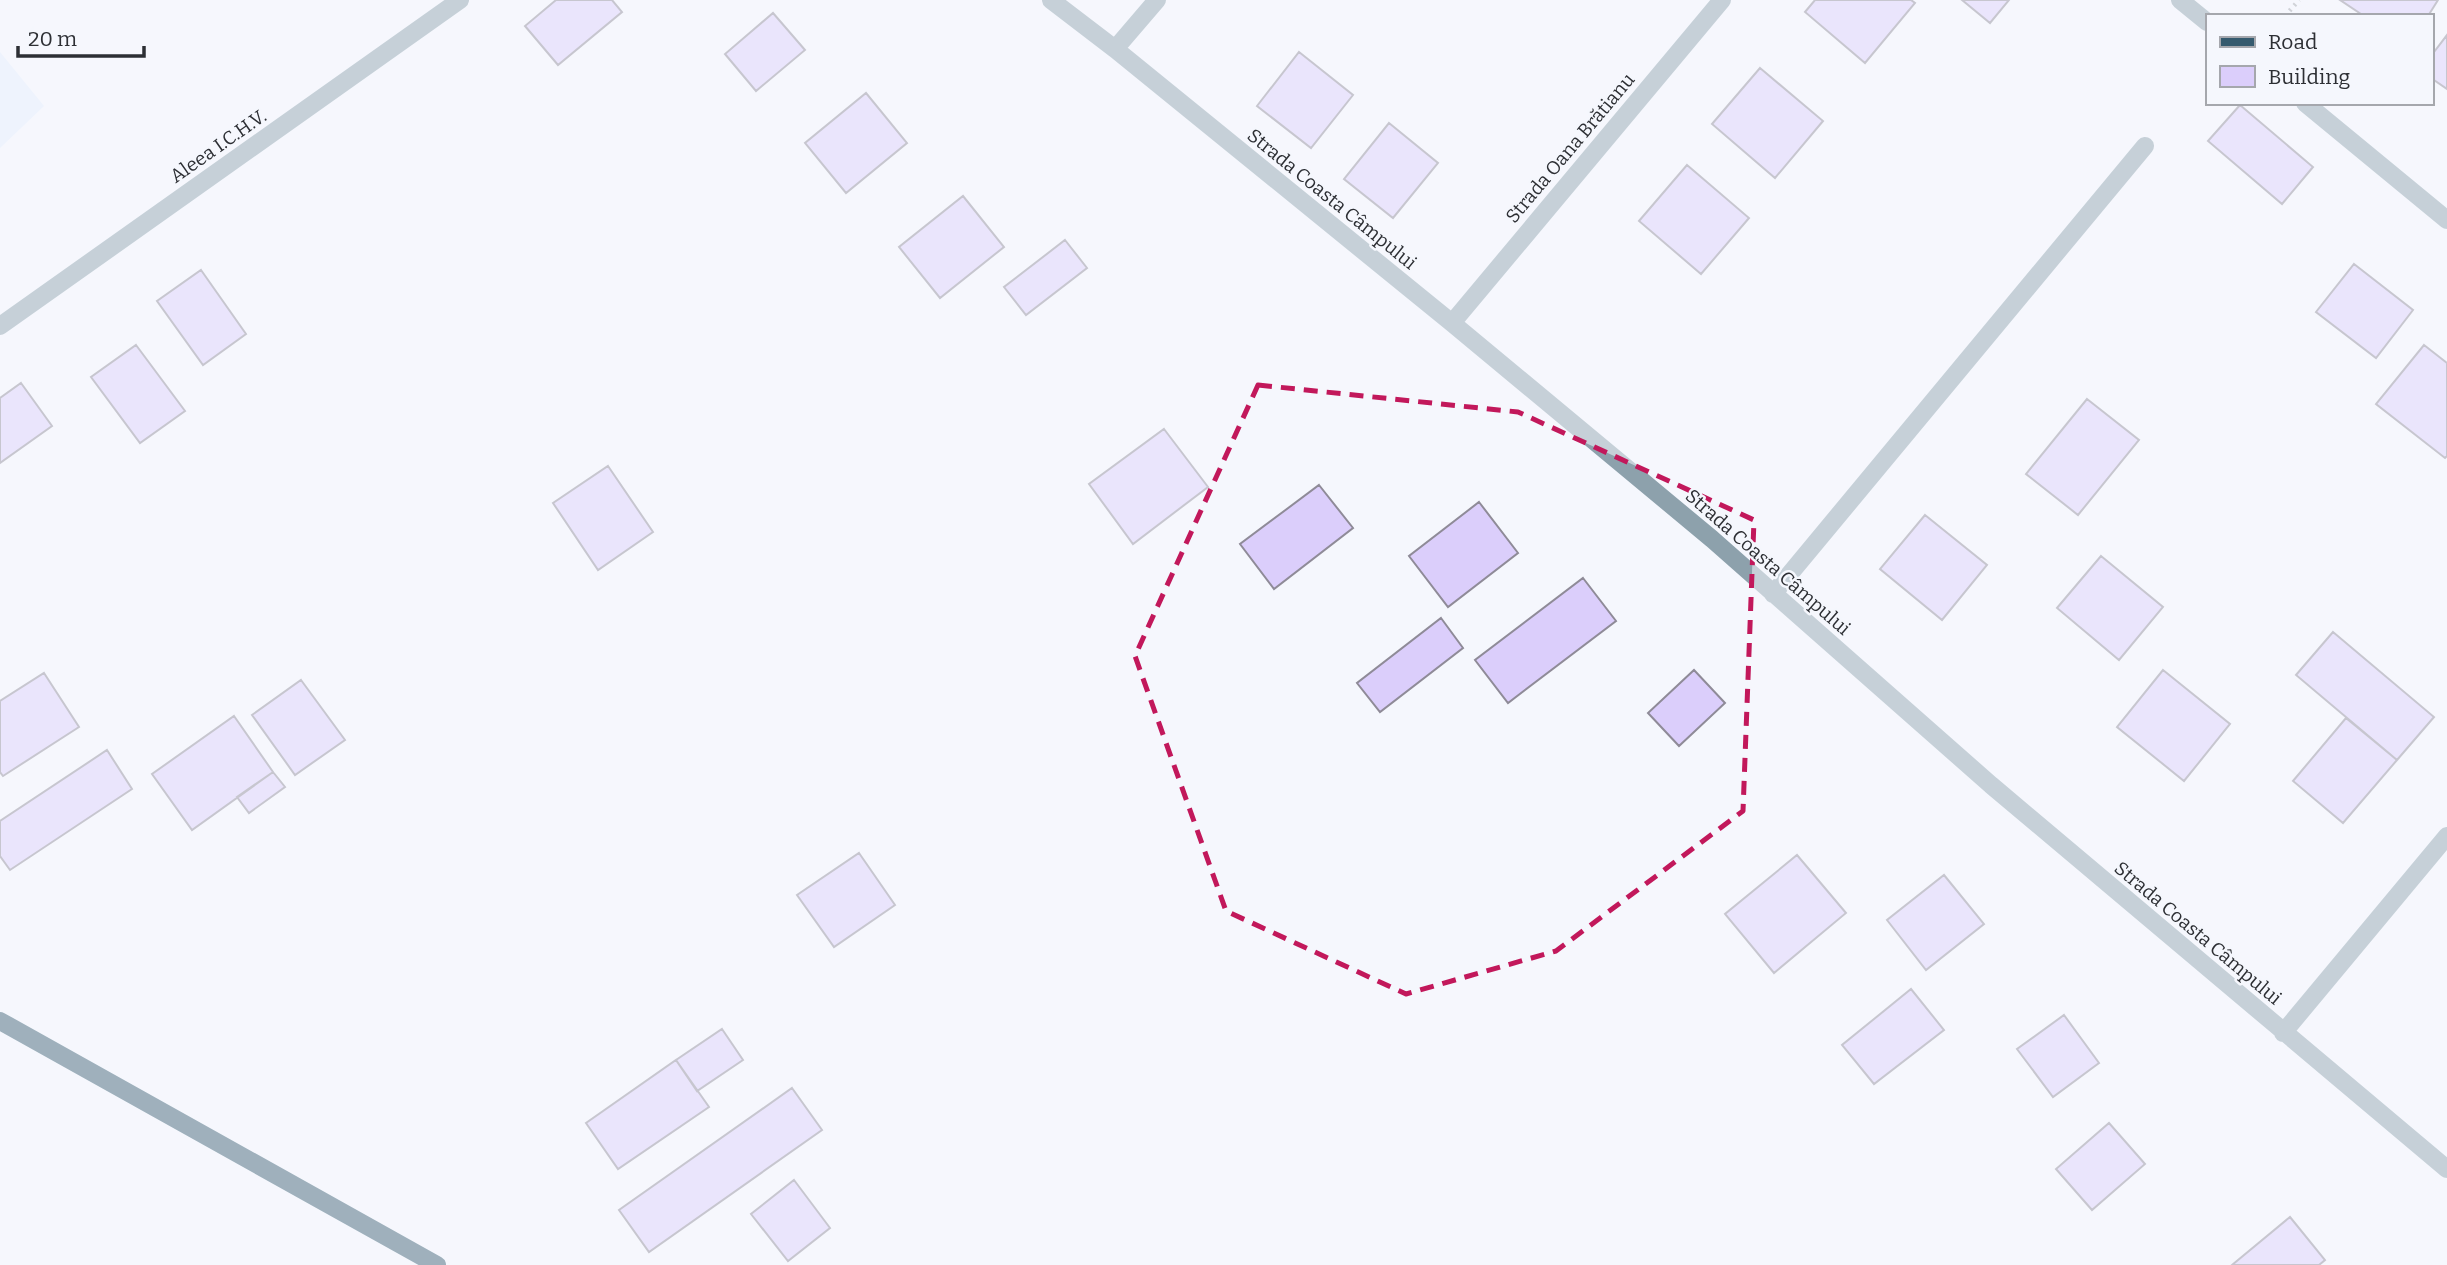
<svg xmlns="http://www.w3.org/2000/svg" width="2447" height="1265" viewBox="0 0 2447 1265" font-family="Bitter,serif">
  <rect width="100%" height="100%" fill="#f5f7fd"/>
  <!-- built -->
  <path fill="#e5edfd" d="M0,52L44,106L0,148Z"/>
  <!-- building -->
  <path fill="#dbcefb" stroke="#8f8b98" stroke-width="2" d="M556,0H612L622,12L558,65L525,26Z
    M1815,0H1911L1915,3L1865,63L1805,12Z
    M1962,0H2009L1990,23Z
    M2340,0H2438L2428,16H2364Z
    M773,13L805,50L756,91L725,54Z
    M2447,35V89L2431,78V56Z
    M1299,52L1353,95L1311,148L1257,106Z
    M1760,68L1823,121L1775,178L1712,124Z
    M866,93L907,143L846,193L805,143Z
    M2240,105L2313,167L2282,204L2208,141Z
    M1389,123L1438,163L1393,218L1344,179Z
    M1687,165L1749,218L1701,274L1639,221Z
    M963,196L1004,247L940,298L899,247Z
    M1065,240L1087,268L1026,315L1004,287Z
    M2354,264L2413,310L2376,358L2316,312Z
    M201,270L246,334L203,365L157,301Z
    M136,345L185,411L140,443L91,377Z
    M2424,345L2447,363V456L2445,458L2376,404Z
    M21,383L52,426L0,463V398Z
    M2087,399L2139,440L2078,515L2026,474Z
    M1164,429L1208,487L1133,544L1089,484Z
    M608,466L653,532L598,570L553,503Z
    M1319,485L1353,528L1274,589L1240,544Z
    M1479,502L1518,553L1448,607L1409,556Z
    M1925,515L1987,565L1942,620L1880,569Z
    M2101,556L2163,607L2119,660L2057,608Z
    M1583,578L1616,621L1508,703L1475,660Z
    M1441,618L1463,648L1380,712L1357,683Z
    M2333,632L2434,717L2397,760L2296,675Z
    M1694,670L1725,703L1679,746L1648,713Z
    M2163,670L2230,724L2184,781L2117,727Z
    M44,673L79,727L3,776L0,772V701Z
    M301,680L345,740L295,775L252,715Z
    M234,716L273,772L192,830L152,774Z
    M2346,718L2397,760L2343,823L2293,781Z
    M107,750L132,789L10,870L0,856V821Z
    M273,772L285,787L249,813L237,797Z
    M859,853L895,905L834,947L797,895Z
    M1797,855L1846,913L1774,973L1725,914Z
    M1944,875L1984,924L1926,970L1887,920Z
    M1911,989L1944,1030L1874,1084L1842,1045Z
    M2064,1015L2099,1063L2053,1097L2017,1049Z
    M722,1029L743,1060L697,1091L676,1060Z
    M676,1060L709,1107L618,1169L586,1123Z
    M792,1088L822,1130L649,1252L619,1210Z
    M2109,1123L2145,1164L2092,1210L2056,1169Z
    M794,1180L830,1228L788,1261L751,1214Z
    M2290,1217L2325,1260L2319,1265H2232Z"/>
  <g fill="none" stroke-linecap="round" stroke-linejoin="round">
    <!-- path -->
    <path stroke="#a3a5ab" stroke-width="4.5" stroke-dasharray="2 5" stroke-linecap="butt" d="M2285,16L2299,0"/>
    <!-- minor -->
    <path stroke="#8da1ac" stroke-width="18" d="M1051,0L1115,49L1452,323L1712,539L1991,785L2447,1169
      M2180,0L2207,22
      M1115,49L1157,0
      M2305,103L2447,220
      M1452,323L1722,0
      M0,326L460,0
      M1773,594L2145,146
      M2283,1033L2447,836"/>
    <!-- major -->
    <path stroke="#355a6e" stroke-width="18" d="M0,1021L437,1265"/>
  </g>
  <!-- marked area -->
  <path d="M0 0H2447V1265H0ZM1258,385L1518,412L1754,520L1743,811L1556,951L1406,994L1226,911L1135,656Z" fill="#f5f7fd" fill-opacity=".55" fill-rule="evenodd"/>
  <path fill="none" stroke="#c2185b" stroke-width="5" stroke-dasharray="14 9" stroke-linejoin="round" d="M1258,385L1518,412L1754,520L1743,811L1556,951L1406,994L1226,911L1135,656Z"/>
  <g text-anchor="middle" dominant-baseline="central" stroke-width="5" stroke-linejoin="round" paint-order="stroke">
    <!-- street labels -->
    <g font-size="19" fill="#2d2f34" stroke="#f5f7fd">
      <text transform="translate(218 146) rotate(-35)">Aleea I.C.H.V.</text>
      <text transform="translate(1570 148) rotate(-50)">Strada Oana Brătianu</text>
      <text transform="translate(1332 199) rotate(39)">Strada Coasta Câmpului</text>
      <text transform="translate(1768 562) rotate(41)">Strada Coasta Câmpului</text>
      <text transform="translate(2198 933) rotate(40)">Strada Coasta Câmpului</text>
    </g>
  </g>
  <!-- legend -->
  <rect x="2206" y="14" width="228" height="91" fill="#f5f7fd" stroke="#a5a7ad" stroke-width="2"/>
  <rect x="2220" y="37" width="35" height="10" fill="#355a6e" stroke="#a5a7ad" stroke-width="2"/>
  <text x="2268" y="49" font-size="21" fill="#2d2f34">Road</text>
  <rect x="2220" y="66" width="35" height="21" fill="#dbcefb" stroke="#a5a7ad" stroke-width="2"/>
  <text x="2268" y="84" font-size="21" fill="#2d2f34">Building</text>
  <!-- scale -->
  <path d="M18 46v10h126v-10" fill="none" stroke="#2d2f34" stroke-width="3.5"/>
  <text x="28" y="46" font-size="21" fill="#2d2f34" stroke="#f5f7fd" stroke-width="5" paint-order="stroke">20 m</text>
</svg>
